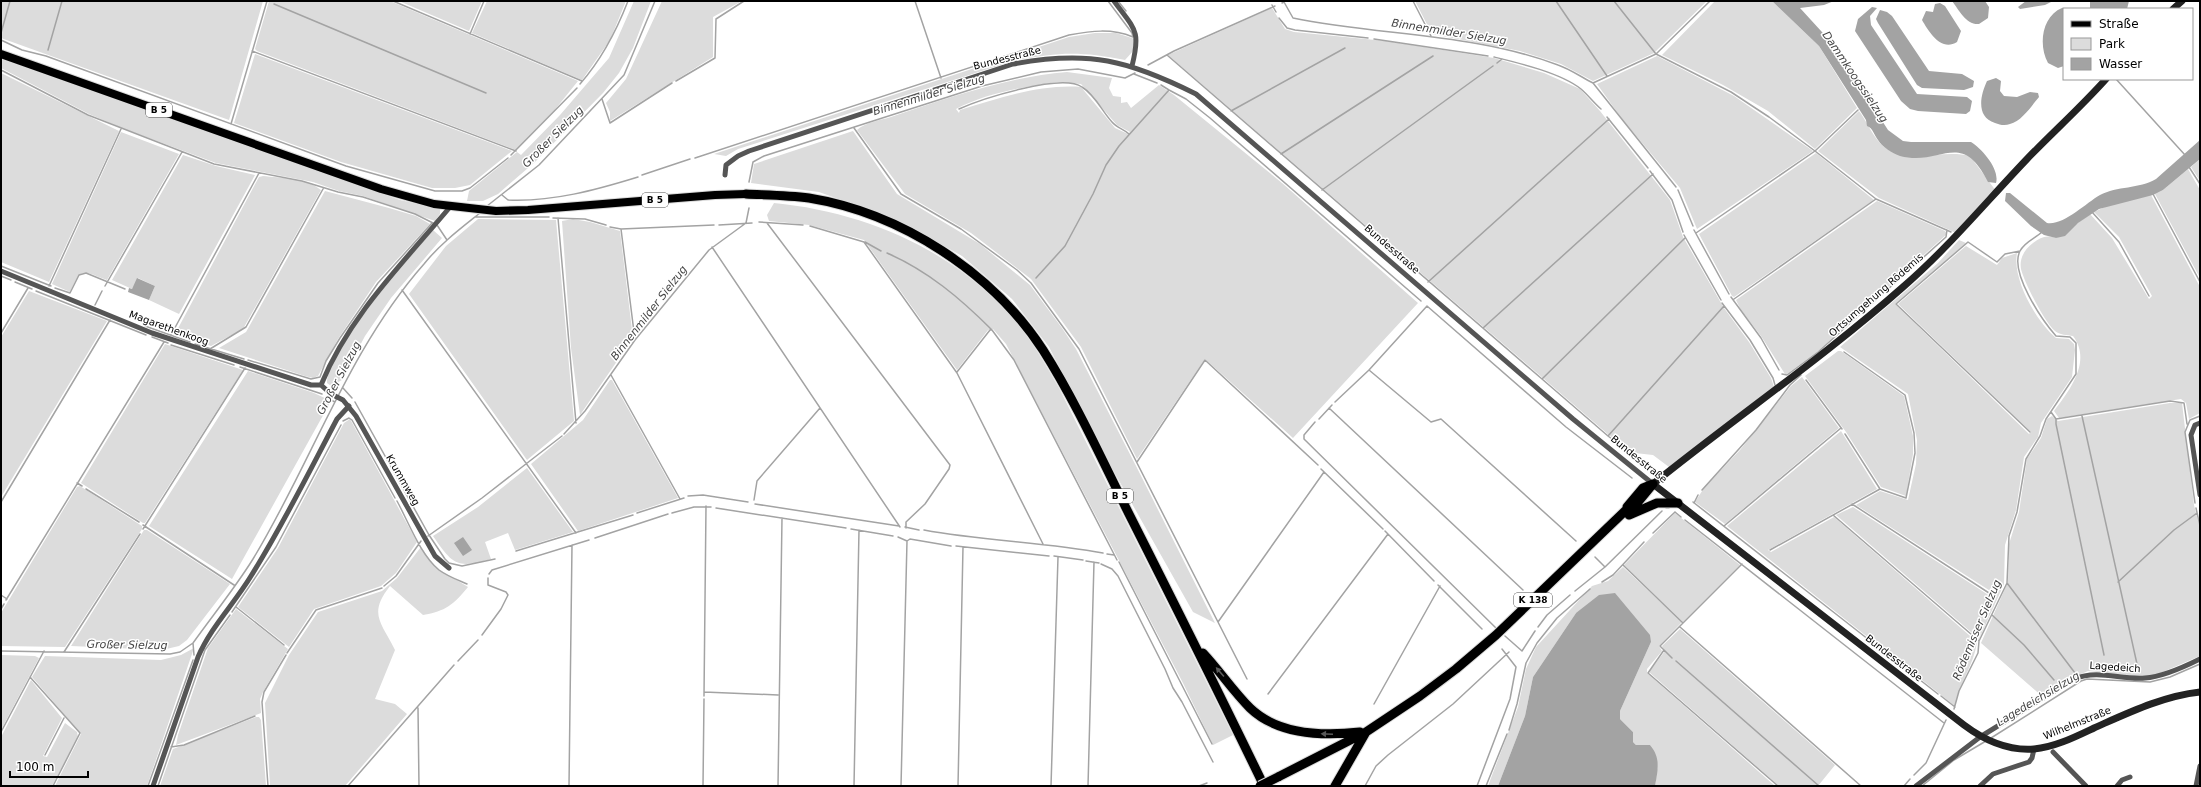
<svg xmlns="http://www.w3.org/2000/svg" width="2201" height="787" viewBox="0 0 2201 787" font-family="'DejaVu Sans',sans-serif">
  <rect width="100%" height="100%" fill="#fff"/>
  <!-- green -->
  <path fill="#dcdcdc" fill-rule="evenodd" d="M1,1H263L229,120L1,38Z
    M269,1H390L578,81L553,112L516,150L257,51L255,49Z
    M399,1H482L469,31Z
    M487,1H626L610,40L582,80L472,33Z
    M634,1H651L633,48L619,73L603,93L535,162L498,194L483,201H467L469,191L517,152L521,155L560,115L609,58Z
    M662,1H742L713,17V57L610,121V112L606,103L626,79Z
    M1415,1H1707L1654,53L1593,81L1561,64L1520,51L1432,34Z
    M1715,1H1772L1819,46L1857,108L1815,149L1768,111L1723,85L1662,55Z
    M1272,8L1285,29L1294,32L1386,41L1494,58L1544,73L1580,89L1600,111L1670,200L1683,237L1724,308L1749,342L1771,378L1774,387L1669,467L1653,455L1635,453L1610,436L1168,55Z
    M1095,33H1116L1135,39L1134,50L1125,60C1080,51 1058,52 1013,61L738,149L726,156L714,154L1069,37Z
    M255,54L512,151L470,185L455,188H432L341,162L234,123Z
    M1657,56L1734,96L1813,151L1697,229L1680,188L1622,119L1597,84Z
    M1,59L400,200L440,209V214L435,221L363,196L339,191L313,182L216,163L122,128L89,114L1,68Z
    M1067,72L1112,78L1109,88L1113,96L1121,97V103L1127,102L1131,108L1159,85L1174,95L1282,183L1418,303L1293,438L1205,359L1137,459L1081,347L1031,279L971,233L905,194L857,130C864,123 881,120 891,117C948,98 1007,77 1067,72ZM1057,82L1081,84L1117,125L1130,132L1128,134L1115,128L1081,87C1040,84 999,98 960,110L959,113L956,109C987,93 1023,87 1057,82Z
    M1,73L119,131L49,282L1,262Z
    M1859,111C1866,120 1874,139 1883,146C1909,167 1940,148 1970,156L1996,191L1956,233L1879,198L1818,151Z
    M853,131L897,194L980,244L1030,285L1062,328L1076,349L1135,464L1215,623L1193,612L1104,454L1049,347L1012,299L962,256L899,221L819,192L751,183L754,164Z
    M121,132L179,154L107,280C82,271 82,266 70,292L52,284Z
    M1816,153L1874,200L1734,297L1732,296L1699,234Z
    M183,155L216,166L255,175L179,314L149,300L155,286L138,278L132,289L112,280Z
    M2200,159V181L2191,167Z
    M2188,169L2200,190V278L2155,194L2163,190Z
    M263,176C280,178 307,178 321,190L243,329L211,346L175,334L259,177Z
    M325,191L389,208L416,216L430,224L376,282L338,339L318,376L313,378L305,376L219,348L246,332Z
    M2151,195L2200,287V413L2189,419L2186,403L2181,399L2059,418L2054,411C2070,390 2092,361 2073,336C2068,335 2059,335 2055,331C2045,323 2024,282 2021,269C2019,258 2025,249 2033,243C2041,237 2046,235 2056,238C2069,231 2078,222 2090,214L2112,238L2149,299L2152,296L2119,237L2094,212L2109,205Z
    M1877,201L1945,231L1947,234L1817,352L1787,374H1785L1761,336L1741,310L1736,300Z
    M774,203C867,212 960,252 1020,327C1035,346 1047,367 1059,388L1233,735L1213,745L1183,683L1006,344L993,329L988,330L957,370L864,240L809,225L769,221L767,215Z
    M478,219L556,220L574,421L527,460L409,294L446,246Z
    M573,219L590,222L620,231L633,338L580,415L571,348L562,221Z
    M433,230L442,238L391,298L365,336L342,380L331,386L327,383C328,348 409,259 433,230Z
    M1959,240L1966,243L1895,304L2029,434L2031,432L1898,304L1966,246L1997,265L2002,258L2017,253C2012,279 2036,321 2056,338L2069,339L2074,344L2075,350L2072,377L2041,423L2038,437L2024,457L2016,510L2005,545L2004,584L1979,639L1836,515L1853,507L1990,596L1992,592L1856,505L1880,491L1908,500L1916,464L1917,440L1908,394L1840,347L1938,263Z
    M29,291L107,321L1,497V337Z
    M165,344L243,370L145,523H143L81,483Z
    M1838,351H1841L1904,396L1913,436V454L1906,496L1881,487L1846,432L1805,376Z
    M248,371L314,393L331,401L232,579L149,526Z
    M1802,377L1839,428L1725,524L1695,502L1704,488L1740,450L1791,386Z
    M610,380H612L678,498L578,531L531,464L583,420Z
    M2170,403H2182L2194,505L2200,529V656L2158,674L2144,677L2088,671L2074,677L2043,697L1981,643L2008,582L2009,544L2019,512L2027,459L2041,438L2047,419L2052,416L2058,421Z
    M350,419L417,542L396,573L381,586L314,609L289,647L238,607L278,548L344,423Z
    M1841,431L1877,489L1768,550L1771,552L1834,517L1977,642C1974,665 1959,683 1955,706L1727,526Z
    M527,468L573,532L515,550L508,533L485,542L491,559C457,569 453,565 433,536L478,507Z
    M80,486L142,526V529L65,647L1,646V613L77,487Z
    M1675,513L1740,565L1683,622L1624,565Z
    M144,530H147L230,584L187,640L179,646L162,650L71,646Z
    M421,547L435,567L468,587C453,605 446,611 423,615L390,586C368,614 381,622 395,650L375,699L395,704L407,714L345,786H270L265,703L289,655L318,612L382,591L397,578Z
    M1623,567L1682,622L1659,646L1662,651L1647,669V673L1775,786H1655L1658,765L1650,745H1636L1633,742V732L1620,719V711L1651,642L1576,613L1533,677L1525,716L1498,786H1488L1518,707L1526,669L1536,647L1592,586L1608,581Z
    M236,609L288,649L263,692L260,699L261,713L176,745L178,735L208,648Z
    M1680,629L1835,765L1818,786H1779L1649,672L1665,651L1662,646Z
    M194,648L147,786H55L81,734L32,677L45,656L161,660L181,655Z
    M1,655L35,656L39,658L1,730Z
    M31,680L62,718L43,756L47,757L65,723L77,732L78,737L52,786H1V737Z
    M256,717H259L261,720L266,786H160L173,749Z"/>
  <!-- water -->
  <path fill="#a3a3a3" d="M1772,1H1834L1824,5L1800,8L1832,43L1888,130L1903,141L1911,142H1971C1982,149 2000,169 1996,183L1988,182C1961,128 1941,167 1900,156C1892,153 1882,147 1878,140C1874,135 1873,128 1867,126L1866,120L1819,46Z
    M1952,1H1985L1989,7L1988,18L1979,24C1966,25 1959,10 1952,1Z
    M2026,1H2053L2045,5L2020,9L2018,7Z
    M2090,1H2129L2127,9H2090Z
    M1940,3L1945,6L1961,31L1957,42C1941,52 1929,32 1922,20L1926,11L1933,12L1935,4Z
    M1872,7L1877,8L1870,16L1871,25L1917,94L1967,97L1972,101L1970,111L1966,114L1918,111L1910,109L1901,101L1855,31L1858,19Z
    M2062,8L2070,9H2064V66L2058,68L2048,63C2038,45 2042,16 2062,8Z
    M1880,10L1887,12L1892,16L1929,71L1962,74L1974,81L1973,87L1964,90L1922,88L1917,85L1878,23L1876,19Z
    M1996,78L2001,81L2000,91L2004,96L2017,97L2030,92L2038,93L2039,97C2032,105 2022,121 2010,124C2005,126 2000,125 1995,123C1976,117 1980,96 1987,81Z
    M2200,140V159L2163,190L2153,195L2099,209L2078,223L2065,236L2056,238L2044,235L2031,226L2005,201L2006,193H2010L2047,223C2063,226 2086,203 2100,195C2117,186 2139,189 2156,179Z
    M137,278L155,286L149,300L128,292L129,288L132,289Z
    M463,537L472,550L463,556L454,543Z
    M1615,593L1650,635L1651,642L1620,711V719L1633,732V742L1636,745H1650C1661,758 1658,770 1655,786H1498L1525,716L1533,677L1576,613L1599,595Z"/>
  <g fill="none" stroke-linecap="round" stroke-linejoin="round">
    <!-- stream -->
    <path stroke="#a3a3a3" stroke-width="1.5" d="M393,1L582,81
      M915,1L941,78
      M1108,1L1132,33L1133,37
      M1118,1L1126,11
      M1413,1L1431,36
      M1556,1L1607,76
      M1614,1L1656,54L1731,92L1769,117L1815,151L1696,233
      M1282,3L1284,2L1293,18C1381,36 1473,33 1558,65C1570,69 1581,77 1593,83L1656,54L1710,1
      M274,4L486,93
      M1272,5L1276,12
      M1279,18L1287,28L1295,30L1368,38
      M1,33L10,1
      M470,34L484,1
      M1374,39L1488,56
      M1,40L22,50L46,56L346,166L435,191H462L470,188L508,158
      M48,50L62,1
      M252,51L516,151
      M1167,55L1542,379
      M1494,57C1519,63 1561,73 1581,89C1588,95 1594,103 1601,109
      M1497,63L1502,59
      M1148,65L1174,51L1275,6
      M1,70L88,115L214,164L302,181L338,192L363,197L415,214L433,223
      M1134,74L1157,83
      M2116,79L2185,155
      M676,81L715,58L716,19L744,1
      M1593,83L1676,187
      M580,84C602,59 616,32 628,1
      M1169,90L1186,99L1210,118L1421,301
      M602,99L610,123L672,83
      M959,109C981,99 1061,73 1082,87C1095,95 1102,111 1112,122C1117,128 1124,129 1129,134
      M1858,110L1815,151L1876,199L1951,232
      M1231,111L1345,48
      M1607,117L1648,168
      M231,124L267,1
      M854,128L901,194L961,229L1017,270L1031,283L1079,349L1247,679
      M1281,154L1433,56
      M511,155L577,88
      M695,158L1069,35C1091,31 1111,28 1133,37
      M2189,167L2200,184
      M1650,171L1672,200L1683,232
      M642,175L690,159
      M749,182L753,162L764,156L982,86L1041,72L1078,69L1125,78L1135,73
      M1322,190L1493,66
      M1678,190L1693,226
      M2153,194L2200,282
      M502,195L508,200C552,202 596,190 638,177
      M487,206L539,165L624,75L655,1
      M2092,212L2119,242L2149,296
      M475,217H549
      M553,218L585,219L606,225
      M558,218L576,423
      M759,222L803,225
      M767,223L950,465L949,469L925,504L906,522V528
      M437,225L447,240
      M719,225L752,223
      M810,226L864,242L957,373L1043,544
      M610,227L621,229L714,225
      M621,229L635,340
      M1694,230L1729,294
      M1684,235L1721,300
      M1685,238L1542,379L1608,436L1724,306
      M865,242L881,251
      M712,247L900,527
      M2020,251L2005,254L1997,262L1968,242L1896,304L2030,432
      M887,253C928,271 960,298 992,330
      M1,266L51,286
      M1,276L11,280
      M1036,278L1065,246L1093,194L1106,165L1119,146L1169,90L1161,85
      M15,282L32,289
      M1428,282L1609,119
      M49,286L121,129
      M105,286L182,152
      M55,288L70,293L79,275L86,273L125,289
      M402,290L576,533
      M36,291L146,335
      M1731,297L1761,338L1779,370
      M1734,299L1876,199
      M1722,303L1750,340L1773,378L1775,385
      M95,305L102,291
      M145,326L190,342
      M1483,328L1653,174
      M1,333L28,288
      M171,335L259,173
      M152,337L168,343
      M195,344L244,359
      M171,345L234,365
      M210,349L246,327L323,189
      M1844,352L1905,395L1914,433L1915,453L1906,498L1880,489
      M248,360L311,379L320,377L326,361L340,338L378,283L432,223
      M240,367L322,394
      M1369,370L1431,422L1441,419L1576,541
      M957,372L990,330H992L1014,360L1117,560
      M1782,374L1787,375L1818,352L1946,237L1947,230
      M611,375L680,499
      M1806,380L1842,429
      M343,388L352,398
      M329,399L335,402
      M355,402L429,535L445,559L449,563L462,566L495,559
      M1335,402L1369,370L1427,306L1566,427L1632,478
      M1329,408L1523,590
      M2051,412L2056,419L2170,401L2184,403L2187,424
      M2082,416L2139,673
      M1319,419L1332,405
      M2056,419V424L2104,655
      M343,421L349,418L352,420L395,498
      M1315,422L1304,435V439L1497,629
      M564,434L585,411L635,340L709,250L746,223L749,208
      M1608,436L1630,453
      M1137,462L1205,360L1318,465
      M1321,469L1383,529
      M77,483L82,486
      M86,489L139,522
      M1702,490L1756,430L1790,385L1801,375
      M688,496L703,495L748,502
      M754,500L757,481L820,408
      M397,501C409,523 420,554 439,570C447,576 458,580 467,584
      M1,502L110,320
      M1693,502L1938,694
      M1694,503L1698,495
      M2195,503L2185,432L2190,420L2200,416
      M755,504L899,526
      M1852,504L1989,593
      M716,508L846,528
      M1666,508H1669
      M2196,508L2200,526
      M1675,512L1681,517
      M637,513L684,498
      M672,513L694,507H711
      M1833,515L1979,641
      M1685,520L1944,723
      M143,525L234,585
      M1724,526L1841,428
      M905,527L919,530
      M143,529L245,368
      M851,529L893,536
      M924,530C983,541 1044,542 1103,553
      M1385,531L1434,581
      M1653,533L1675,512
      M428,536L482,498L562,436
      M898,537L907,541L901,786
      M595,538L668,514
      M907,541L910,539L951,546
      M956,546L1049,556
      M1770,550L1880,489L1845,434
      M516,551L633,515
      M1107,554L1114,555
      M1054,556L1083,560
      M1595,557L1605,567
      M1086,561L1099,563
      M1119,562L1212,744
      M1101,564L1112,569L1118,576L1165,669L1173,688L1182,702L1213,762
      M1623,565L1683,623
      M489,574L492,570L589,540
      M1602,582L1613,575L1644,542
      M2118,582L2174,530L2197,513
      M2007,583L2075,673
      M1438,585L1482,629
      M384,586L396,576L421,541
      M1575,591L1605,567L1662,511
      M1,595L7,599
      M6,600L164,342
      M236,607L284,645
      M1,609L4,604
      M232,612L276,547L341,425
      M1992,615L2024,645L2054,680
      M1218,622L1324,472
      M1538,627L1547,615L1570,595
      M1680,627L1861,786
      M482,635L501,609L508,595L506,592L488,585V578
      M1505,636L1522,651L1535,631
      M193,643L194,655
      M1664,650L1648,673L1778,786
      M1,651L170,654L180,652L193,643C213,615 235,588 253,559C312,462 348,350 424,264C440,244 460,229 480,213
      M64,652L140,534
      M287,653L316,610L382,588
      M1672,658L1660,646L1742,564
      M458,661L478,640
      M1676,661L1819,786
      M30,677L80,733L53,786
      M704,692L778,695
      M1268,694L1388,534
      M704,696L706,506
      M1941,696L1955,707
      M1374,704L1440,586
      M418,708L419,786
      M1954,709L1959,691L1978,653L1979,641L2007,583L2009,536L2017,512L2026,459L2040,436L2046,419L2076,374V343L2070,337L2056,336C2042,320 2009,272 2020,251C2025,241 2035,239 2043,231
      M1509,730L1517,704L1526,663L1537,643L1557,618L1590,589
      M1,732L44,651
      M1991,738L2081,681L2087,679L2150,682L2170,677L2200,664
      M171,747L184,745L255,716
      M45,755L64,718
      M1914,775L1926,763L1946,720
      M148,786L193,660
      M158,786L205,650L230,615
      M268,786L262,702L264,692L286,655
      M348,786L454,665
      M569,786L572,545
      M703,786L704,699
      M778,786L782,518
      M854,786L859,530
      M958,786L963,547
      M1051,786L1058,557
      M1088,786L1094,562
      M1199,786L1207,783
      M1365,786L1376,766L1388,755L1453,704L1509,652
      M1477,786L1510,699L1516,667L1502,649
      M1486,786L1507,734
      M1904,786L1910,779
      M1922,786L1954,760L1986,741"/>
    <defs>
      <path id="primary" d="M1,54L381,189L434,204L496,211L528,210L715,195L746,194"/>
      <path id="highway" d="M746,194C767,195 788,195 809,198C901,213 992,272 1043,350C1076,402 1102,460 1129,514C1175,605 1220,695 1264,786
        M1627,507L1643,488L1653,484
        M1629,515L1657,503H1678
        M1203,653C1219,670 1233,691 1250,708C1278,735 1324,736 1360,732
        M1278,777L1366,732L1420,696L1456,669L1496,635L1625,511L1639,501L1653,484
        M1335,786L1366,732"/>
    </defs>
    <!-- primary casing -->
    <use href="#primary" stroke="#dbdbdb" stroke-width="10"/>
    <!-- highway casing -->
    <use href="#highway" stroke="#dbdbdb" stroke-width="11"/>
    <!-- street -->
    <path stroke="#555" stroke-width="5" d="M1114,1C1135,30 1141,30 1132,66
      M725,175L726,165L738,156L749,151L1013,64C1089,50 1128,60 1196,94L1573,419L1653,484
      M1,271L152,333L311,385H321L331,394L343,400L356,416L435,556L449,568
      M321,385C349,316 403,263 450,207
      M2200,423L2195,425L2191,435L2200,495
      M2053,752L2086,786
      M153,786L198,657C211,627 234,604 251,576C283,525 309,472 337,419L349,406
      M1916,786L1980,737L2074,679C2099,669 2120,680 2145,678C2163,677 2184,667 2200,659
      M1980,786L1993,774L2029,762L2032,758L2034,749
      M2117,786L2122,780L2130,777
      M2196,786L2200,766"/>
    <!-- secondary -->
    <path stroke="#222" stroke-width="7" d="M2173,9L2182,1
      M2106,79C2081,107 2053,132 2027,159C1986,202 1948,248 1903,287C1824,357 1736,417 1653,484L1964,725C1984,740 2008,751 2034,749C2055,747 2075,737 2094,728C2128,713 2163,696 2200,692"/>
    <!-- primary -->
    <use href="#primary" stroke="#000" stroke-width="8"/>
    <!-- highway -->
    <use href="#highway" stroke="#000" stroke-width="9"/>
    <defs>
      <path id="highway-bridge" d="M1260,786L1278,777"/>
    </defs>
    <!-- highway-bridge casing -->
    <use href="#highway-bridge" stroke="#dbdbdb" stroke-width="11" stroke-linecap="butt"/>
    <!-- highway-bridge -->
    <use href="#highway-bridge" stroke="#000" stroke-width="9"/>
  </g>
  <!-- one-way arrows -->
  <defs><path id="oneway-solid" d="M-6-.8H1V-3.2L6.5 0L1 3.2V.8H-6Z"/></defs>
  <g fill="#595959">
    <use href="#oneway-solid" transform="translate(1220 672) rotate(-131)"/>
    <use href="#oneway-solid" transform="translate(1327 734) rotate(-177)"/>
  </g>
  <g text-anchor="middle" dominant-baseline="central" stroke-width="3" stroke-linejoin="round" paint-order="stroke">
    <!-- shield labels -->
    <g fill="#fff" stroke="#4c4c4c" stroke-width="1">
      <rect x="146" y="103" width="26" height="14" rx="3"/>
      <rect x="642" y="193" width="26" height="14" rx="3"/>
      <rect x="1107" y="489" width="26" height="14" rx="3"/>
      <rect x="1514" y="593" width="38" height="14" rx="3"/>
    </g>
    <g font-size="9" font-weight="bold" fill="#000">
      <text x="159" y="110">B 5</text>
      <text x="655" y="200">B 5</text>
      <text x="1120" y="496">B 5</text>
      <text x="1533" y="600">K 138</text>
    </g>
    <!-- street labels -->
    <g font-size="10" fill="#000" stroke="#fff">
      <text transform="translate(1007 58) rotate(-14)">Bundesstraße</text>
      <text transform="translate(1392 249) rotate(41)">Bundesstraße</text>
      <text transform="translate(1876 295) rotate(-41)">Ortsumgehung Rödemis</text>
      <text transform="translate(169 328) rotate(20)">Magarethenkoog</text>
      <text transform="translate(1639 459) rotate(39)">Bundesstraße</text>
      <text transform="translate(403 480) rotate(60)">Krummweg</text>
      <text transform="translate(1894 658) rotate(38)">Bundesstraße</text>
      <text transform="translate(2115 667) rotate(4)">Lagedeich</text>
      <text transform="translate(2077 723) rotate(-22)">Wilhelmstraße</text>
    </g>
    <!-- water labels -->
    <g font-size="11" font-style="italic" fill="#444" stroke="#fff">
      <text transform="translate(1449 32) rotate(9)">Binnenmilder Sielzug</text>
      <text transform="translate(1855 77) rotate(56)">Dammkoogssielzug</text>
      <text transform="translate(929 95) rotate(-17)">Binnenmilder Sielzug</text>
      <text transform="translate(553 137) rotate(-45)">Großer Sielzug</text>
      <text transform="translate(649 313) rotate(-52)">Binnenmilder Sielzug</text>
      <text transform="translate(339 378) rotate(-62)">Großer Sielzug</text>
      <text transform="translate(1977 630) rotate(-67)">Rödemisser Sielzug</text>
      <text transform="translate(127 645) rotate(1)">Großer Sielzug</text>
      <text transform="translate(2038 699) rotate(-31)">Lagedeichsielzug</text>
    </g>
  </g>
  <!-- border -->
  <rect width="2201" height="787" fill="none" stroke="#000000" stroke-width="4"/>
  <!-- legend -->
  <rect x="2063" y="8" width="130" height="72" fill="#ffffff" stroke="#999999"/>
  <rect x="2071" y="21" width="20" height="6" fill="#000000" stroke="#999999"/>
  <text x="2099" y="28" font-size="12" fill="#000000">Straße</text>
  <rect x="2071" y="38" width="20" height="12" fill="#dcdcdc" stroke="#999999"/>
  <text x="2099" y="48" font-size="12" fill="#000000">Park</text>
  <rect x="2071" y="58" width="20" height="12" fill="#a3a3a3" stroke="#999999"/>
  <text x="2099" y="68" font-size="12" fill="#000000">Wasser</text>
  <!-- scale -->
  <path d="M10 771v6h78v-6" fill="none" stroke="#000000" stroke-width="2"/>
  <text x="16" y="771" font-size="12" fill="#000000" stroke="#ffffff" stroke-width="3" paint-order="stroke">100 m</text>
</svg>
